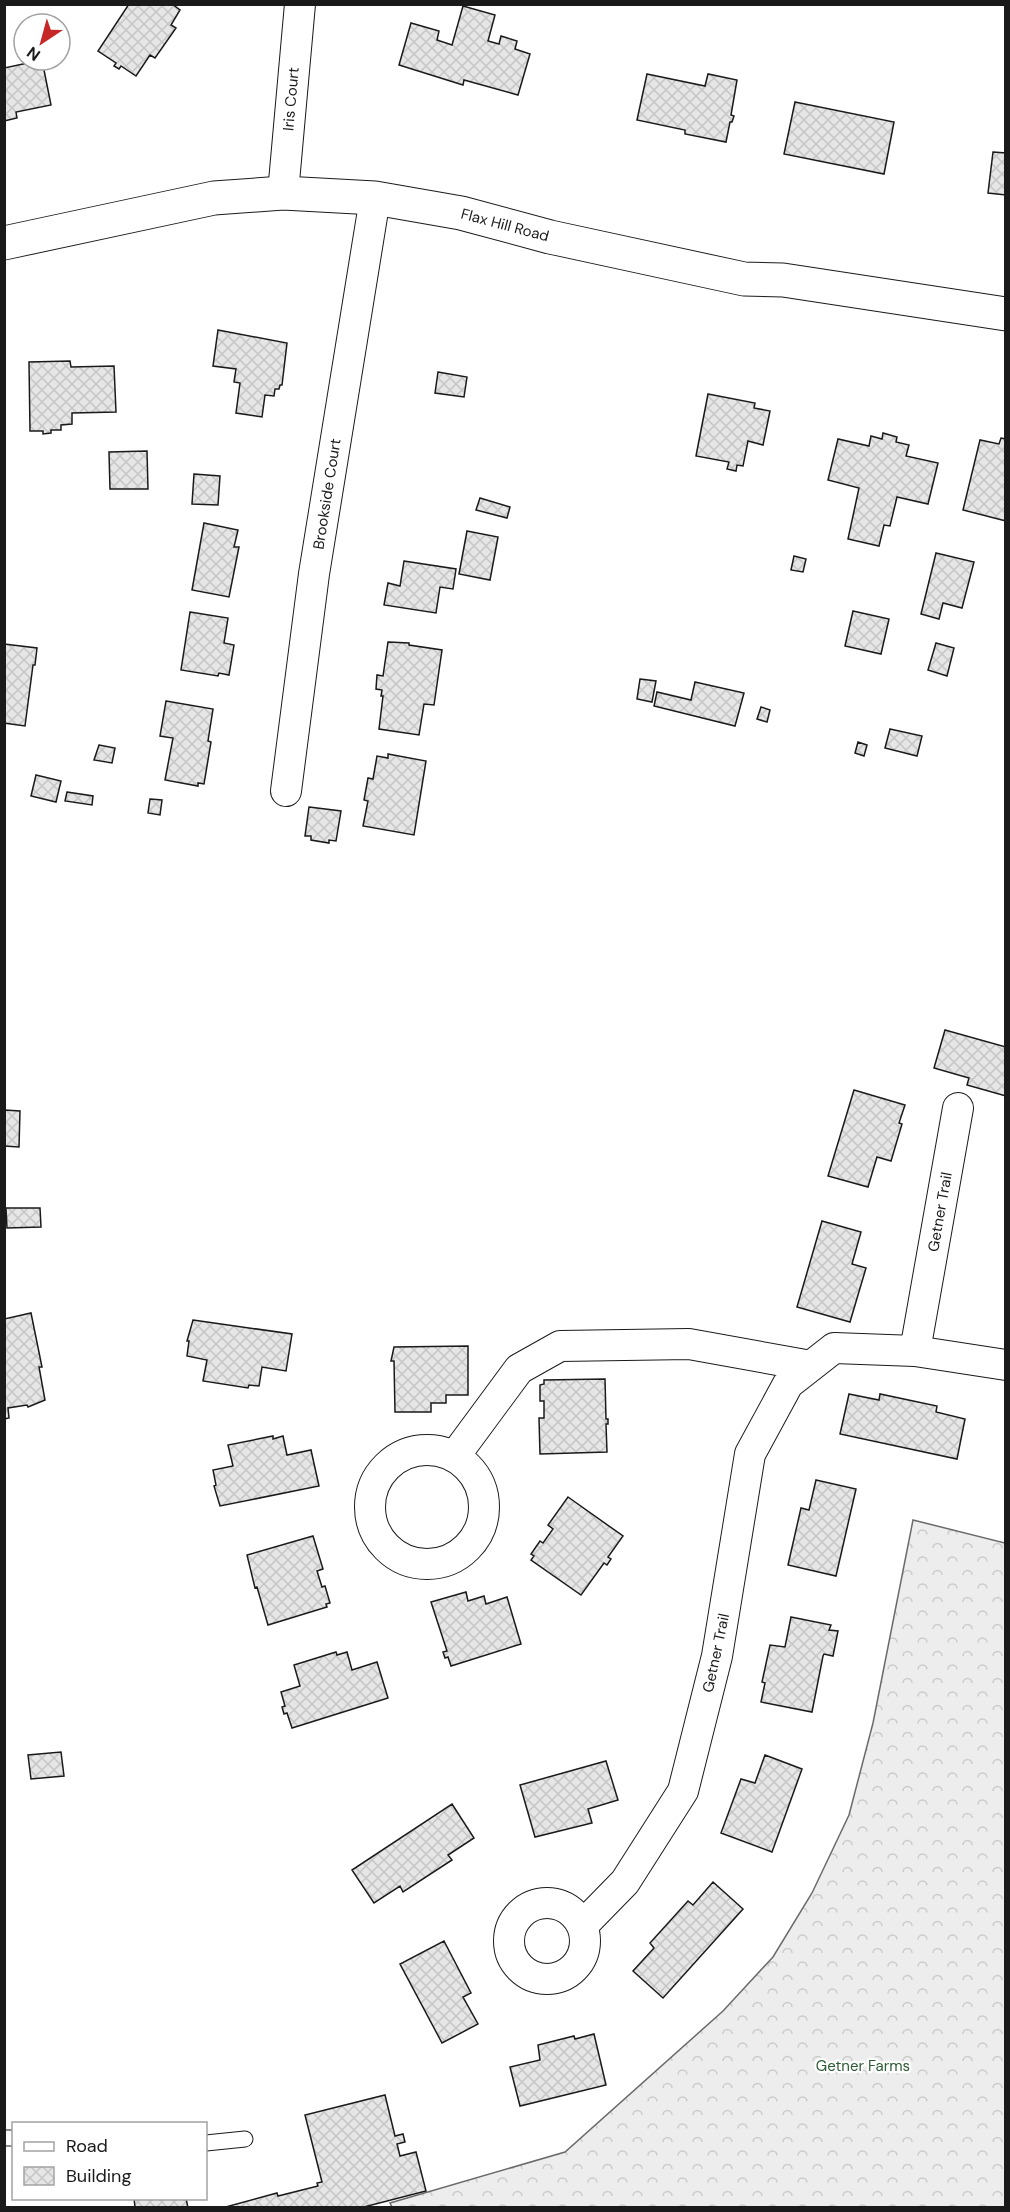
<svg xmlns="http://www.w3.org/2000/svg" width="1010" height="2212" viewBox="0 0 1010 2212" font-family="'DM Sans',sans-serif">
  <defs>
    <pattern id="forest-crowns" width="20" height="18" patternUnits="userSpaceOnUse" patternTransform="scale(1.5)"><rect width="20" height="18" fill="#ededed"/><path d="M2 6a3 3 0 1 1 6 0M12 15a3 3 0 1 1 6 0" fill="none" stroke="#cbcbcb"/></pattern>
    <pattern id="building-cross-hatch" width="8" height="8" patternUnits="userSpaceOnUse" patternTransform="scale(1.5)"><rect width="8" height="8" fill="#e6e6e6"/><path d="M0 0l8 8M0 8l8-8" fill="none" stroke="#c5c5c5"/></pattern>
  </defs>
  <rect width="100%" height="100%" fill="#fff"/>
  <!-- forest -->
  <path fill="url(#forest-crowns)" stroke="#6a6a6a" stroke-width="1.5" d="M913,1520L1005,1543V2207H392L390,2203L565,2152L723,2011L773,1957L812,1893L849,1815L873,1723Z"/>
  <!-- building -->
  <path fill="url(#building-cross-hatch)" stroke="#1a1a1a" stroke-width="1.5" d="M129,4H172L180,10L171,25L176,28L155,58L150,55L136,76L121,66L119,69L114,66L116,63L98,51Z
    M463,6L495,15L488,41L499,44L501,36L517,41L515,49L530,54L518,95L464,80L463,85L399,65L411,23L439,31L437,40L452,45Z
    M42,60L51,105L16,112L17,118L4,121V68Z
    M647,74L705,86L708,74L737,80L731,115L734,116L732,122H730L726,142L685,134V130L637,120Z
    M795,102L894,122L884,174L784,154Z
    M993,152L1006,153V195L988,193Z
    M218,330L287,343L282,385H280L279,389H275L274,396L265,395L262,417L236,413L240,383L234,382L236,369L213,366Z
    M70,361L71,367L114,366L116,412L72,413V424L61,425V430H51V433L43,434V431H30L29,362Z
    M438,372L467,377L464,397L435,393Z
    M708,394L755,403L754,408L770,411L763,445L748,441L743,466L737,465L736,471L727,469L729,462L696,456Z
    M883,433L897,437L896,442L909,445L906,456L938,463L928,504L897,497L890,526L884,525L879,546L848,539L859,488L828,480L838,439L869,446L871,436L882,439Z
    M1001,438L1006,439V521L963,510L980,440L999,444Z
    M147,451L148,489H110L109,452Z
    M194,474L220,476L218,505L192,504Z
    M480,498L510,507L507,518L476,510Z
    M204,523L238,530L234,547H239L229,597L192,590Z
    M467,531L498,537L490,580L459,574Z
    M936,553L974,562L962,608L943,603L939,619L921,614Z
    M794,556L806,559L803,572L791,570Z
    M404,561L456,569L453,589L440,587L436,613L384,605L388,583L400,586Z
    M853,611L889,619L881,654L845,646Z
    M190,612L228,618L224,643L234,645L229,675L219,673L218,676L181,670Z
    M388,642L409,643V645L442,650L434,705L424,704L419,735L379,729L383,696H381L382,690L376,689L377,675L383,676Z
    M936,643L954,648L947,676L928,670Z
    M4,644L37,648L35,665H33L25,726L4,723Z
    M640,679L656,681L652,702L637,699Z
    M695,682L744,693L735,726L654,706L657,692L691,700Z
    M166,701L213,709L208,741L211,742L204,784L198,783V786L165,780L173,738L160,736Z
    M761,707L770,710L767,722L757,719Z
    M890,729L922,736L917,756L885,748Z
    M858,742L867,745L864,756L855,753Z
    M99,745L115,748L112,763L94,760Z
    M388,754L426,761L414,835L363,826L368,801L364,800L368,778L373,779L377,756L388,758Z
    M36,775L61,781L56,802L31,796Z
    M67,792L93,796L92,805L65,801Z
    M150,799L162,800L160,815L148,813Z
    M309,807L341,811L336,841L329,840V843L311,840V836H305Z
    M945,1030L1006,1047V1096L967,1085L969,1078L934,1068Z
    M854,1090L905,1105L899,1123L902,1124L891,1161L877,1157L868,1187L828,1176Z
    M4,1110L20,1111L19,1147L4,1146Z
    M6,1208H40L41,1227L7,1228Z
    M822,1221L861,1232L852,1264L866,1268L850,1322L797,1307Z
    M31,1313L42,1367H39L45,1400L28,1407L27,1405L8,1408L9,1418L4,1419V1319Z
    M193,1320L292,1334L286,1371L262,1367L259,1386L249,1385L248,1388L203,1381L207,1360L187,1356L189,1341H187Z
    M468,1346V1395H446V1403H431V1412H395L394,1361H391L394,1347Z
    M605,1379L606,1419H608V1424H606L607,1452L540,1454L539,1418H544V1401H540V1385L544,1384V1380Z
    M849,1394L879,1400L880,1394L937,1406L936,1412L965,1419L957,1459L840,1434Z
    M273,1436V1439L283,1436L287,1455L311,1450L319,1486L220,1506L214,1486L216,1485L213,1470L233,1466L228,1445Z
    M816,1480L856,1489L836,1576L788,1565L801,1508L809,1510Z
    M568,1497L623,1536L608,1557L611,1559L607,1565L604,1563L581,1595L531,1560L534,1556L531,1554L540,1541L543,1543L553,1529L548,1525Z
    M313,1536L323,1569L317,1571L322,1587L325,1586L330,1603L326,1604L327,1607L268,1625L257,1587L255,1588L247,1555Z
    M466,1592L468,1601L484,1596L486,1604L507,1597L521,1644L451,1666L448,1657L445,1658L443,1652L447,1651L431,1602Z
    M791,1617L831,1625L829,1630L838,1631L833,1656L824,1654L823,1656L812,1712L761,1702L765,1683L762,1682L770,1645L785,1647Z
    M336,1652L337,1655L347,1652L352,1670L377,1662L388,1698L292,1728L287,1713L284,1714L282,1707L285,1706L281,1692L300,1686L294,1665Z
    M61,1752L64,1776L31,1779L28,1755Z
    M765,1755L802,1769L772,1852L721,1833L741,1779L755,1783Z
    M606,1761L618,1800L588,1809L592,1823L535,1837L520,1785Z
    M452,1804L474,1838L448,1855L452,1860L403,1892L400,1886L374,1903L352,1870Z
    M713,1882L743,1909L663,1998L633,1971L654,1948L650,1943L688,1901L693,1905Z
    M444,1941L471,1993L463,1997L478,2024L442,2043L400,1964Z
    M594,2034L606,2085L520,2106L510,2067L540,2060L538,2045L574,2036L575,2039Z
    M385,2095L395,2136L403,2134L405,2142L397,2144L400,2156L416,2152L426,2191L360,2208H222L277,2193L278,2196L318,2186L317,2183L322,2182L305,2115Z
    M134,2198H186L188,2208H131L135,2207Z"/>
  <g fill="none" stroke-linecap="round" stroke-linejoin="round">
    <defs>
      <path id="service" d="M4,2138H14
        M206,2143L245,2139"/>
      <path id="minor" d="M283,193L300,4
        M286,791L314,574L375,198
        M915,1351L958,1108
        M370 1507a57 57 0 1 1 114 0a57 57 0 1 1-114 0Z
        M454,1457L519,1369L560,1346L689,1344L811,1366
        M509 1941a38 38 0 1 1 76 0a38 38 0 1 1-76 0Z
        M582,1926L625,1882L683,1791L717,1656L750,1454L788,1384L834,1348L915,1351L1006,1365"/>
      <path id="secondary" d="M4,243L214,198L283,193L375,198L461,213L550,237L744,279L783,280L1006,314"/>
    </defs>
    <!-- service casing -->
    <use href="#service" stroke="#1a1a1a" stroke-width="17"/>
    <!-- minor casing -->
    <use href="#minor" stroke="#1a1a1a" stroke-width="32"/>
    <!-- secondary casing -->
    <use href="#secondary" stroke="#1a1a1a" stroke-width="35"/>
    <!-- service -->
    <use href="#service" stroke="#fff" stroke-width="15"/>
    <!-- minor -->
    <use href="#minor" stroke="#fff" stroke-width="30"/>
    <!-- secondary -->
    <use href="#secondary" stroke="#fff" stroke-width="33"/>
  </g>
  <g text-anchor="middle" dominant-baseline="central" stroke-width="4.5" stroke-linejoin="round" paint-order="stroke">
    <!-- street labels -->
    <g font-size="15" fill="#1a1a1a" stroke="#fff">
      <text transform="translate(291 99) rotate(-85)">Iris Court</text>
      <text transform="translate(505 225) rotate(15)">Flax Hill Road</text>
      <text transform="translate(327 494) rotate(-81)">Brookside Court</text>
      <text transform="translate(940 1212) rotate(-80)">Getner Trail</text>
      <text transform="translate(716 1653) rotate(-78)">Getner Trail</text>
    </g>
    <!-- park labels -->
    <g font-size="15" fill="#2b5a34" stroke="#fff">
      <text x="863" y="2066">Getner Farms</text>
    </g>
  </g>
  <!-- border -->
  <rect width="1010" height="2212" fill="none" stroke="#1a1a1a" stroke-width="12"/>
  <!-- legend -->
  <rect x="12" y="2122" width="195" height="78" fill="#ffffff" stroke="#a3a3a3" stroke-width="1.5"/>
  <rect x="24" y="2142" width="30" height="9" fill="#ffffff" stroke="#a3a3a3" stroke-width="1.5"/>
  <text x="66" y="2152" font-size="18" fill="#1a1a1a">Road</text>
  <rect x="24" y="2167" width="30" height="18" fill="url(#building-cross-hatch)" stroke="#a3a3a3" stroke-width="1.5"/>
  <text x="66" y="2182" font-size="18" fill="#1a1a1a">Building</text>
  <!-- north arrow -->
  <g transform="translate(42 42) rotate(216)"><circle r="28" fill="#ffffff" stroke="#a3a3a3" stroke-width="1.5"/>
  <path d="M0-4.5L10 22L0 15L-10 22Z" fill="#c62828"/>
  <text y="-9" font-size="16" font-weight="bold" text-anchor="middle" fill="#1a1a1a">N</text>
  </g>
</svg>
